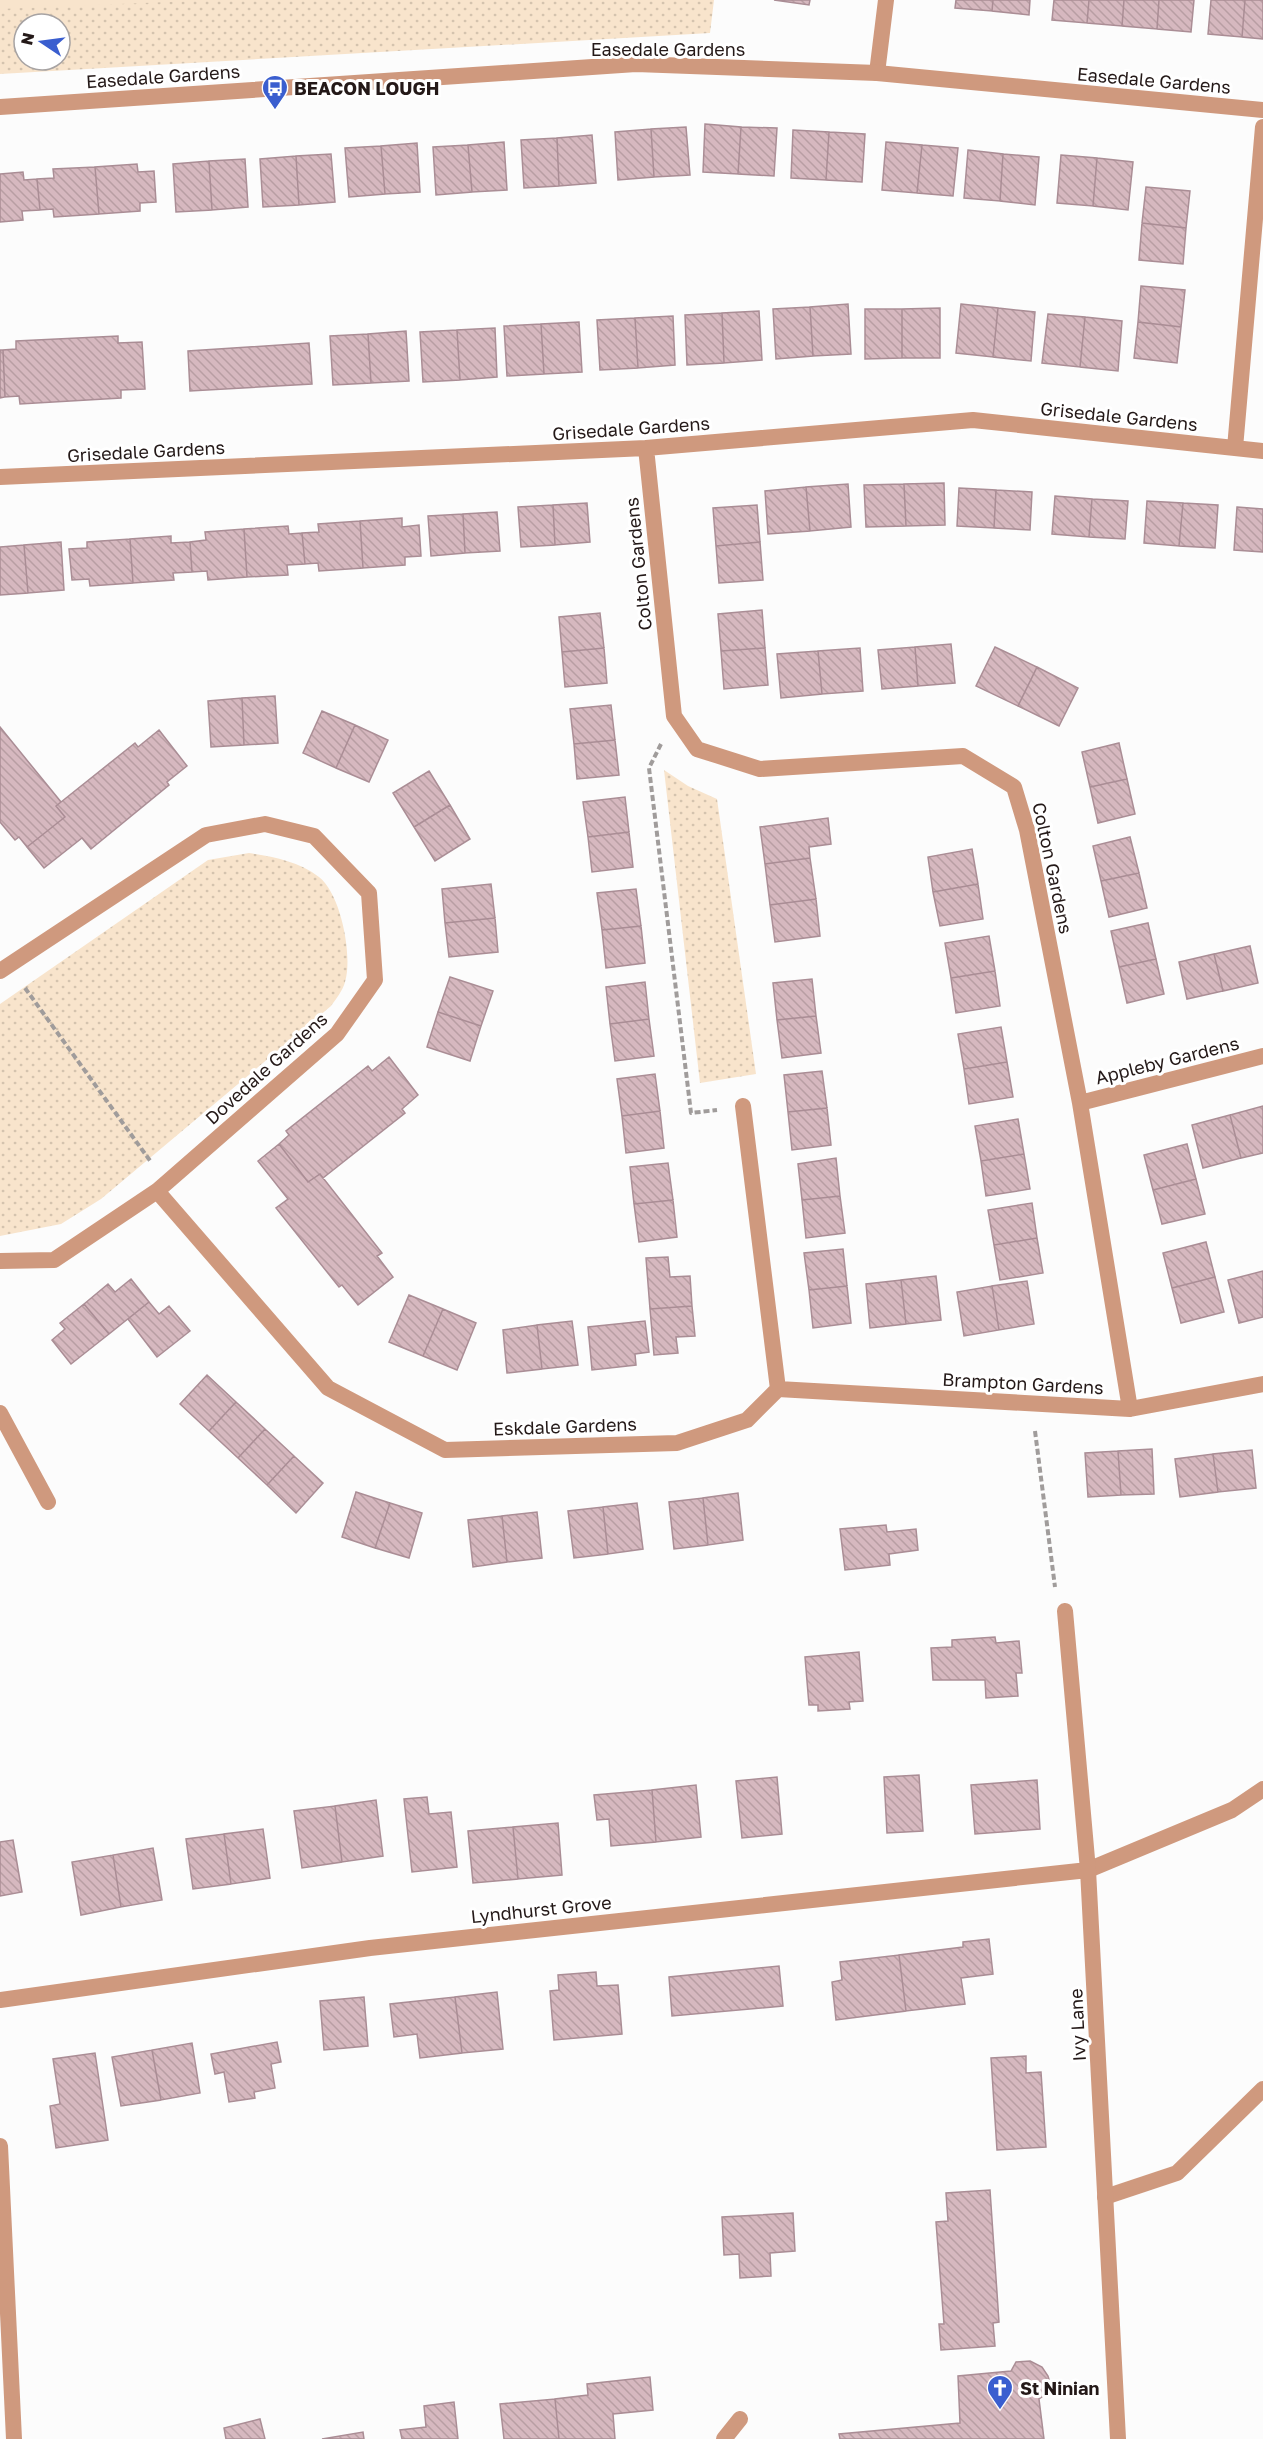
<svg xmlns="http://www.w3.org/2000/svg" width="1263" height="2439" viewBox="0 0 1263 2439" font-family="'Golos Text',sans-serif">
  <defs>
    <pattern id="grass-dots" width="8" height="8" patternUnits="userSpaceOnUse" patternTransform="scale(1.5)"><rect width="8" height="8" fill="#f8e4cc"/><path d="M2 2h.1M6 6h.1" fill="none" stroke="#d4c3ae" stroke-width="1.8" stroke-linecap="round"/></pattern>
    <pattern id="building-back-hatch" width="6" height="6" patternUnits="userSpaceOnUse" patternTransform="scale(1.5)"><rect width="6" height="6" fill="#d6b8bf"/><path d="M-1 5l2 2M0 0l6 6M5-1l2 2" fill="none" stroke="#b89ea3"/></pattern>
  </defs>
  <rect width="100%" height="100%" fill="#fcfcfc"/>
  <!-- grass -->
  <path fill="url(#grass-dots)" fill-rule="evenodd" d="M0,0H714L710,33L0,74ZM24,24H60V60H24Z
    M664,770L688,786L717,799L756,1074L700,1083Z
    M249,853C273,857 298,861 319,877C341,894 353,956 345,982C343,990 336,999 331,1006L101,1199L61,1224L0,1236V1004L208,860Z"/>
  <!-- pitch -->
  <path fill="#f8e4cc" d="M0,0H215L0,9Z"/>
  <!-- building -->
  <path fill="url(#building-back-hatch)" stroke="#aa8d95" stroke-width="1.5" d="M774,0H810L809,5Z
    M956,0H993L992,11L955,8Z
    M993,0H1030L1029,15L992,11Z
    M1054,0H1089L1087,23L1052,20Z
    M1089,0H1124L1122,26L1087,23Z
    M1124,0H1159L1157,29L1122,26Z
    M1159,0H1194L1191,32L1157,29Z
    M1211,0H1245L1242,37L1208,34Z
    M1245,0H1263V39L1242,37Z
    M705,124L741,127L738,174L703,172Z
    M686,127L690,175L654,177L651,129Z
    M741,127L777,128L774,176L738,174Z
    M651,129L654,177L618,180L615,132Z
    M793,130L829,132L826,180L791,178Z
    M829,132L865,134L862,182L826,180Z
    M592,135L596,183L559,186L557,138Z
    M557,138L559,186L524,188L521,140Z
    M504,142L507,190L472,192L468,145Z
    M886,142L922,145L917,193L882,190Z
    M417,143L420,192L385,194L381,146Z
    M468,145L472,192L436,195L433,147Z
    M922,145L958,148L953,196L917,193Z
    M381,146L385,194L349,197L345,148Z
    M968,150L1003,154L1000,201L964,198Z
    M331,154L335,202L299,205L296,156Z
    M1003,154L1039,157L1035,205L1000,201Z
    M1061,155L1097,158L1093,206L1057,203Z
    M296,156L299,205L263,207L260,159Z
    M1097,158L1133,162L1128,210L1093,206Z
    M245,159L248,207L212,210L209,161Z
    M209,161L212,210L176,212L173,164Z
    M137,164L138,172L154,171L156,202L140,203V211L99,214L95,167Z
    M95,167L99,214L54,217L53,209L40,210L37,179L54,178L53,169Z
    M23,172L24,180L37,179L40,210L22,211L23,220L0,222V174Z
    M1146,187L1190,191L1186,228L1142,223Z
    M1142,223L1186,228L1183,264L1139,260Z
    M1141,286L1185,290L1181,327L1138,322Z
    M848,304L851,354L813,356L810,307Z
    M961,304L998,308L993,357L956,353Z
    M810,307L813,356L776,359L773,309Z
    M940,308V358H902V309Z
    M998,308L1035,312L1031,361L993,357Z
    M865,309H902V358L865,359Z
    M759,311L762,360L724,363L722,313Z
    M722,313L724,363L687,365L685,315Z
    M1048,314L1085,317L1080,367L1042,363Z
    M673,316L675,365L638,368L635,318Z
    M1085,317L1122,321L1118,371L1080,367Z
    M635,318L638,368L600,370L597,320Z
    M579,322L582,372L544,374L541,324Z
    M1138,322L1181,327L1177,363L1134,358Z
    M541,324L544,374L507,376L504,326Z
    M495,328L497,377L460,380L457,330Z
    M457,330L460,380L423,382L420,332Z
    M406,331L409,381L371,383L368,334Z
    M368,334L371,383L333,385L330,336Z
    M118,336V343L142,342L145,389L121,390V398L20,404L19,396L5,397L3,350L16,349V341Z
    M309,343L312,384L190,391L188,351Z
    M0,350H3L5,397L0,398Z
    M944,483L945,525L906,526L904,484Z
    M848,484L851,527L810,531L806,487Z
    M904,484L906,526L866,527L864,485Z
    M806,487L810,531L768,534L765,491Z
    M959,488L996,490L994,528L957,526Z
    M996,490L1032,492L1030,530L994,528Z
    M1055,496L1092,499L1089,537L1052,534Z
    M1092,499L1128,501L1125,539L1089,537Z
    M1147,501L1183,503L1179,546L1144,543Z
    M587,503L590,542L555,545L553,505Z
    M1183,503L1218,505L1215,548L1179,546Z
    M553,505L555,545L521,547L518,507Z
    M757,505L760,542L716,546L713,508Z
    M1237,507L1263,509V552L1234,550Z
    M497,512L500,551L465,553L463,514Z
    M463,514L465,553L431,556L428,516Z
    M402,518V527L419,525L421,556L405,557V565L363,568L360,521Z
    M360,521L363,568L319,571L318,563L305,564L302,533L319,532L318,524Z
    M288,526L289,534L302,533L305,564L287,565L288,575L247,577L244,529Z
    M244,529L247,577L208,580L207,571L192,572L190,542L206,540L205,532Z
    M171,536V543L190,542L192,572L173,573L174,580L133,583L130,539Z
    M130,539L133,583L90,586L89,579L72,580L69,549L87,548V542Z
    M61,542L64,590L28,593L24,545Z
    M760,542L763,580L719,583L716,546Z
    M24,545L28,593L0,595V547Z
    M762,610L765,648L721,651L718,614Z
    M600,613L604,648L562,652L559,617Z
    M951,644L955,683L918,686L915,647Z
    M915,647L918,686L882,689L878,650Z
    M995,647L1037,667L1018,706L976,686Z
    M604,648L607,683L565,687L562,652Z
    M765,648L768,685L724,689L721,651Z
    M860,648L863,691L822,694L818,651Z
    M818,651L822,694L781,698L777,654Z
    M1037,667L1078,688L1059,726L1018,706Z
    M275,696L278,743L244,745L242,698Z
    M242,698L244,745L211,747L208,701Z
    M611,705L615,740L574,744L570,709Z
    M322,711L355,725L336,768L303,753Z
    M355,725L388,740L369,782L336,768Z
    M0,727L61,802L56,806L65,817L27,847L19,837L15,840L0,822Z
    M159,730L187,766L167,782L169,785L91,849L82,838L44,868L27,847L65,817L56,806L135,743L138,747Z
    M615,740L619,775L577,779L574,744Z
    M1119,743L1127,779L1090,787L1082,752Z
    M429,771L450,805L414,827L393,793Z
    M1127,779L1135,814L1098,823L1090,787Z
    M625,797L629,832L588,837L583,802Z
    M450,805L470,839L435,861L414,827Z
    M828,818L831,844L809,847L810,858L765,864L760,827Z
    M629,832L633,867L592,872L588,837Z
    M1130,837L1139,873L1101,881L1093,846Z
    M972,849L978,884L933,892L928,857Z
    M810,858L816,899L770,905L765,864Z
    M1139,873L1147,908L1109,917L1101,881Z
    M491,884L495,918L445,923L442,889Z
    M978,884L983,919L940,926L933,892Z
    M636,889L641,926L602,930L597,893Z
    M816,899L820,936L775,942L770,905Z
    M495,918L498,952L449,957L445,923Z
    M1148,923L1156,959L1119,967L1111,931Z
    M641,926L645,963L606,968L602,930Z
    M989,936L995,971L951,978L945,943Z
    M1250,946L1258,983L1223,991L1214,954Z
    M1214,954L1223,991L1187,999L1179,962Z
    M1156,959L1164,994L1127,1003L1119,967Z
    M995,971L1000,1006L956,1013L951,978Z
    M450,977L493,991L481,1026L438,1012Z
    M812,979L816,1016L777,1020L773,983Z
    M645,982L649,1019L610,1024L606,987Z
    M438,1012L481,1026L470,1061L427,1047Z
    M816,1016L821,1053L782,1058L777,1020Z
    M649,1019L654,1056L615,1061L610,1024Z
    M1001,1027L1007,1062L964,1069L958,1034Z
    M389,1057L418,1095L402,1109L405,1113L323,1178L320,1174L308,1182L279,1144L289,1135L286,1131L368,1066L372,1071Z
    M1007,1062L1013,1097L969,1104L964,1069Z
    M822,1071L827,1108L788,1112L784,1075Z
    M655,1074L660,1111L622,1116L617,1079Z
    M1263,1106V1153L1241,1158L1230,1115Z
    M827,1108L831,1145L792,1150L788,1112Z
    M660,1111L664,1148L626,1153L622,1116Z
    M1230,1115L1241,1158L1203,1168L1192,1125Z
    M1018,1119L1024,1154L981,1161L975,1126Z
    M279,1144L308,1182L320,1174L382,1253L377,1256L393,1277L358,1305L342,1285L339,1287L276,1208L288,1199L258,1161Z
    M1187,1144L1196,1179L1153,1190L1144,1155Z
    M1024,1154L1030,1189L986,1196L981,1161Z
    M836,1158L840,1196L802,1200L798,1164Z
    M668,1163L673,1200L634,1204L630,1167Z
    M1196,1179L1205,1214L1162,1224L1153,1190Z
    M840,1196L845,1233L806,1238L802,1200Z
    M673,1200L677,1237L639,1242L634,1204Z
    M1032,1203L1037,1238L994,1245L988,1210Z
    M1037,1238L1043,1273L1000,1280L994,1245Z
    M1206,1242L1215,1277L1172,1288L1163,1253Z
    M843,1249L847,1286L809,1290L804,1253Z
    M668,1257L670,1277L690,1276L692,1306L650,1309L646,1258Z
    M1263,1271V1317L1239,1323L1228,1280Z
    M936,1276L941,1320L906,1324L901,1280Z
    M1215,1277L1224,1312L1181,1323L1172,1288Z
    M131,1279L149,1302L109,1334L84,1304L108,1284L115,1292Z
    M901,1280L906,1324L870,1328L866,1284Z
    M1027,1281L1034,1324L999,1330L992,1286Z
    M847,1286L851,1323L813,1328L809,1290Z
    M992,1286L999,1330L964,1336L957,1292Z
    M409,1295L443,1309L423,1356L389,1342Z
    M149,1302L159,1314L169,1306L190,1331L157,1357L128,1319Z
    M84,1304L109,1334L71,1364L52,1340L65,1329L60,1323Z
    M692,1306L695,1336L676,1337L678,1353L654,1355L650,1309Z
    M443,1309L476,1323L457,1370L423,1356Z
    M572,1321L578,1365L542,1369L537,1325Z
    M645,1321L649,1352L635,1354L636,1365L592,1370L588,1327Z
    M537,1325L542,1369L507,1373L503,1330Z
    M207,1375L236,1402L209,1431L180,1404Z
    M236,1402L265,1429L238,1458L209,1431Z
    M265,1429L294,1456L267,1485L238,1458Z
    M1152,1449L1154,1494L1121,1495L1118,1451Z
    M1252,1450L1256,1488L1218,1492L1213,1454Z
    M1118,1451L1121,1495L1088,1497L1085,1453Z
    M1213,1454L1218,1492L1180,1497L1175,1459Z
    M294,1456L323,1483L296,1513L267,1485Z
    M356,1492L390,1503L375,1548L342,1537Z
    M738,1493L743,1540L708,1545L703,1498Z
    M703,1498L708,1545L674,1549L669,1502Z
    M390,1503L422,1513L409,1558L375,1548Z
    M637,1503L643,1549L608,1554L603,1507Z
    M603,1507L608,1554L574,1558L568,1511Z
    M537,1512L542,1558L507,1562L502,1516Z
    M502,1516L507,1562L473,1567L468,1520Z
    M886,1525L887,1532L916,1529L918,1550L889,1554L890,1565L845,1570L840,1529Z
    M995,1637L996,1643L1019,1641L1022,1673H1016L1018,1696L986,1698L985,1680H933L931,1648L952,1647V1640Z
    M859,1652L863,1701L849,1702L850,1709L818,1711V1705H809L805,1657Z
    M919,1775L923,1831L887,1833L884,1777Z
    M777,1777L782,1834L742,1838L736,1781Z
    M1037,1780L1040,1829L975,1834L971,1785Z
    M696,1785L701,1837L656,1842L652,1790Z
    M652,1790L656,1842L611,1846L609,1819L597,1820L594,1795Z
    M427,1797L429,1814L451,1812L457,1867L412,1872L404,1799Z
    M376,1800L383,1856L342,1862L335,1806Z
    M335,1806L342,1862L302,1868L294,1811Z
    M558,1823L562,1875L518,1879L513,1827Z
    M513,1827L518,1879L473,1883L468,1831Z
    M263,1829L270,1878L231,1884L224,1834Z
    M224,1834L231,1884L193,1889L186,1839Z
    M13,1840L22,1892L0,1896V1842Z
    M153,1848L162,1900L121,1907L113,1855Z
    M113,1855L121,1907L81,1915L72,1862Z
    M989,1939L993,1974L961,1978L965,2004L906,2011L899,1955L963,1947V1942Z
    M899,1955L906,2011L836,2020L832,1982L842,1980L840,1962Z
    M779,1966L783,2006L672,2016L669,1977Z
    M596,1972L597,1986L618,1985L622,2034L554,2040L550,1991L559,1990L558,1975Z
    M497,1992L503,2049L462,2053L455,1997Z
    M364,1997L368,2046L324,2050L320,2001Z
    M455,1997L462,2053L420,2058L417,2034L394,2037L390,2004Z
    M277,2042L281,2062L271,2064L275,2088L254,2092L255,2098L229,2102L224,2072L215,2074L211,2054Z
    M192,2043L200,2093L161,2100L152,2050Z
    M152,2050L161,2100L121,2106L112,2057Z
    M95,2053L108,2140L56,2148L50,2106L60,2104L53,2059Z
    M1026,2056V2073L1041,2072L1046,2147L997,2150L991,2058Z
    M990,2190L999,2322L993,2323L995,2346L941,2350L939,2324H944L936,2222L948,2221L946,2193Z
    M793,2213L795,2251L770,2253L771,2276L740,2278L739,2254L724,2255L722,2217Z
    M1030,2361L1042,2367L1048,2376L1052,2390L1039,2399L1044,2439H840L839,2434L960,2423L958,2376L1011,2371L1016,2362Z
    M650,2377L653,2410L613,2414L615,2439H559L555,2399L588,2395L587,2384Z
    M555,2399L559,2439H504L500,2404Z
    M454,2402L458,2439H402L400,2430L426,2427L424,2406Z
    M260,2419L265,2439H226L224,2428Z
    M363,2432L364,2439H322Z"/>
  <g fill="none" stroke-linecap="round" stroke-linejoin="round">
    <!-- path -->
    <path stroke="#a09c9b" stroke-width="4" stroke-dasharray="6 3" stroke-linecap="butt" d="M661,744L649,768L691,1113L717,1110
      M25,988L151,1162
      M1035,1431L1055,1587"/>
    <!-- service -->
    <path stroke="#cf997e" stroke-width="16" d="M0,1413L48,1502
      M1088,1870L1232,1810L1263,1789
      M1105,2197L1177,2173L1263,2089"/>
    <!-- minor -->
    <path stroke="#cf997e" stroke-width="16" d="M877,73L886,0
      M646,448L674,716L697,749L760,769L963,756L1014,787L1027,830L1080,1103L1130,1409
      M1235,448L1263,127
      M0,477L646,448L973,420L1263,451
      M0,971L206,835L265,824L314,836L369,893L375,980L337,1034L157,1191L54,1260L0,1261
      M1080,1103L1263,1056
      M157,1191L328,1388L445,1450L677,1443L747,1420L778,1389L743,1106
      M778,1389L1130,1409L1263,1384
      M1065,1611L1088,1870L1118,2439
      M0,2000L370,1948L1088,1870
      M0,2146L14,2439
      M724,2439L740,2419"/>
    <!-- tertiary -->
    <path stroke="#cf997e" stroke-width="16" d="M0,107L636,64L877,73L1263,110"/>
  </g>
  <!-- icons -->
  <defs>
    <symbol id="bus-pin" viewBox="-11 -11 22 30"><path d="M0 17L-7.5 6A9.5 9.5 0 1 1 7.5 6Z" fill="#3a5ecf" stroke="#fff"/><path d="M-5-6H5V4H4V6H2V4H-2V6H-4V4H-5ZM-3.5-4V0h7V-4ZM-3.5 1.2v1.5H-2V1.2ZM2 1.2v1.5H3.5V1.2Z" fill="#fff"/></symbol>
    <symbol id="church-pin" viewBox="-11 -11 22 30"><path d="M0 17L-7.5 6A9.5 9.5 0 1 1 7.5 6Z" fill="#3a5ecf" stroke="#fff"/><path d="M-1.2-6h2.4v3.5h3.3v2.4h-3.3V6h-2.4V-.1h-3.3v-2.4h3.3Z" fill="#fff"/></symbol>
  </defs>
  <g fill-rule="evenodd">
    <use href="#bus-pin" x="260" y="73" width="30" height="40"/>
    <use href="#church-pin" x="985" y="2373" width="30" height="40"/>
  </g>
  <g text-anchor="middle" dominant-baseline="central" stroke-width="6" stroke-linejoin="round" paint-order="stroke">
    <!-- street labels -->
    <g font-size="18" fill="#241918" stroke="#fff">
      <text x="668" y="49">Easedale Gardens</text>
      <text transform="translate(163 76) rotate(-4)">Easedale Gardens</text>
      <text transform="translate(1154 80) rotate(5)">Easedale Gardens</text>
      <text transform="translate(1119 416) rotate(6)">Grisedale Gardens</text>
      <text transform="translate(631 428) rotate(-4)">Grisedale Gardens</text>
      <text transform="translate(146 451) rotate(-3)">Grisedale Gardens</text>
      <text transform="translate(638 564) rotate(-96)">Colton Gardens</text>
      <text transform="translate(1053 868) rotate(78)">Colton Gardens</text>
      <text transform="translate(1167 1060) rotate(-14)">Appleby Gardens</text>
      <text transform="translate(266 1068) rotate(-42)">Dovedale Gardens</text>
      <text transform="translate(1023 1383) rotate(3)">Brampton Gardens</text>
      <text transform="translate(565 1426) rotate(-2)">Eskdale Gardens</text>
      <text transform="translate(541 1909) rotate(-6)">Lyndhurst Grove</text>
      <text transform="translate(1077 2025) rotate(-93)">Ivy Lane</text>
    </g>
    <!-- poi labels -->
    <g font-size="18" font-weight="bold" fill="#241918" stroke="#fff" text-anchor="start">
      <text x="294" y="88">BEACON LOUGH</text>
      <text x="1020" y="2388">St Ninian</text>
    </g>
  </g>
  <!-- north arrow -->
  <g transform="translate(42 42) rotate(283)"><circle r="28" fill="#ffffff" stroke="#a7a3a3" stroke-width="1.5"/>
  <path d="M0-4.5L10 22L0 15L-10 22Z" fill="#3a5ecf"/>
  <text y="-9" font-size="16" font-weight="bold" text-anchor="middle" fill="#241918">N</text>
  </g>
</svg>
